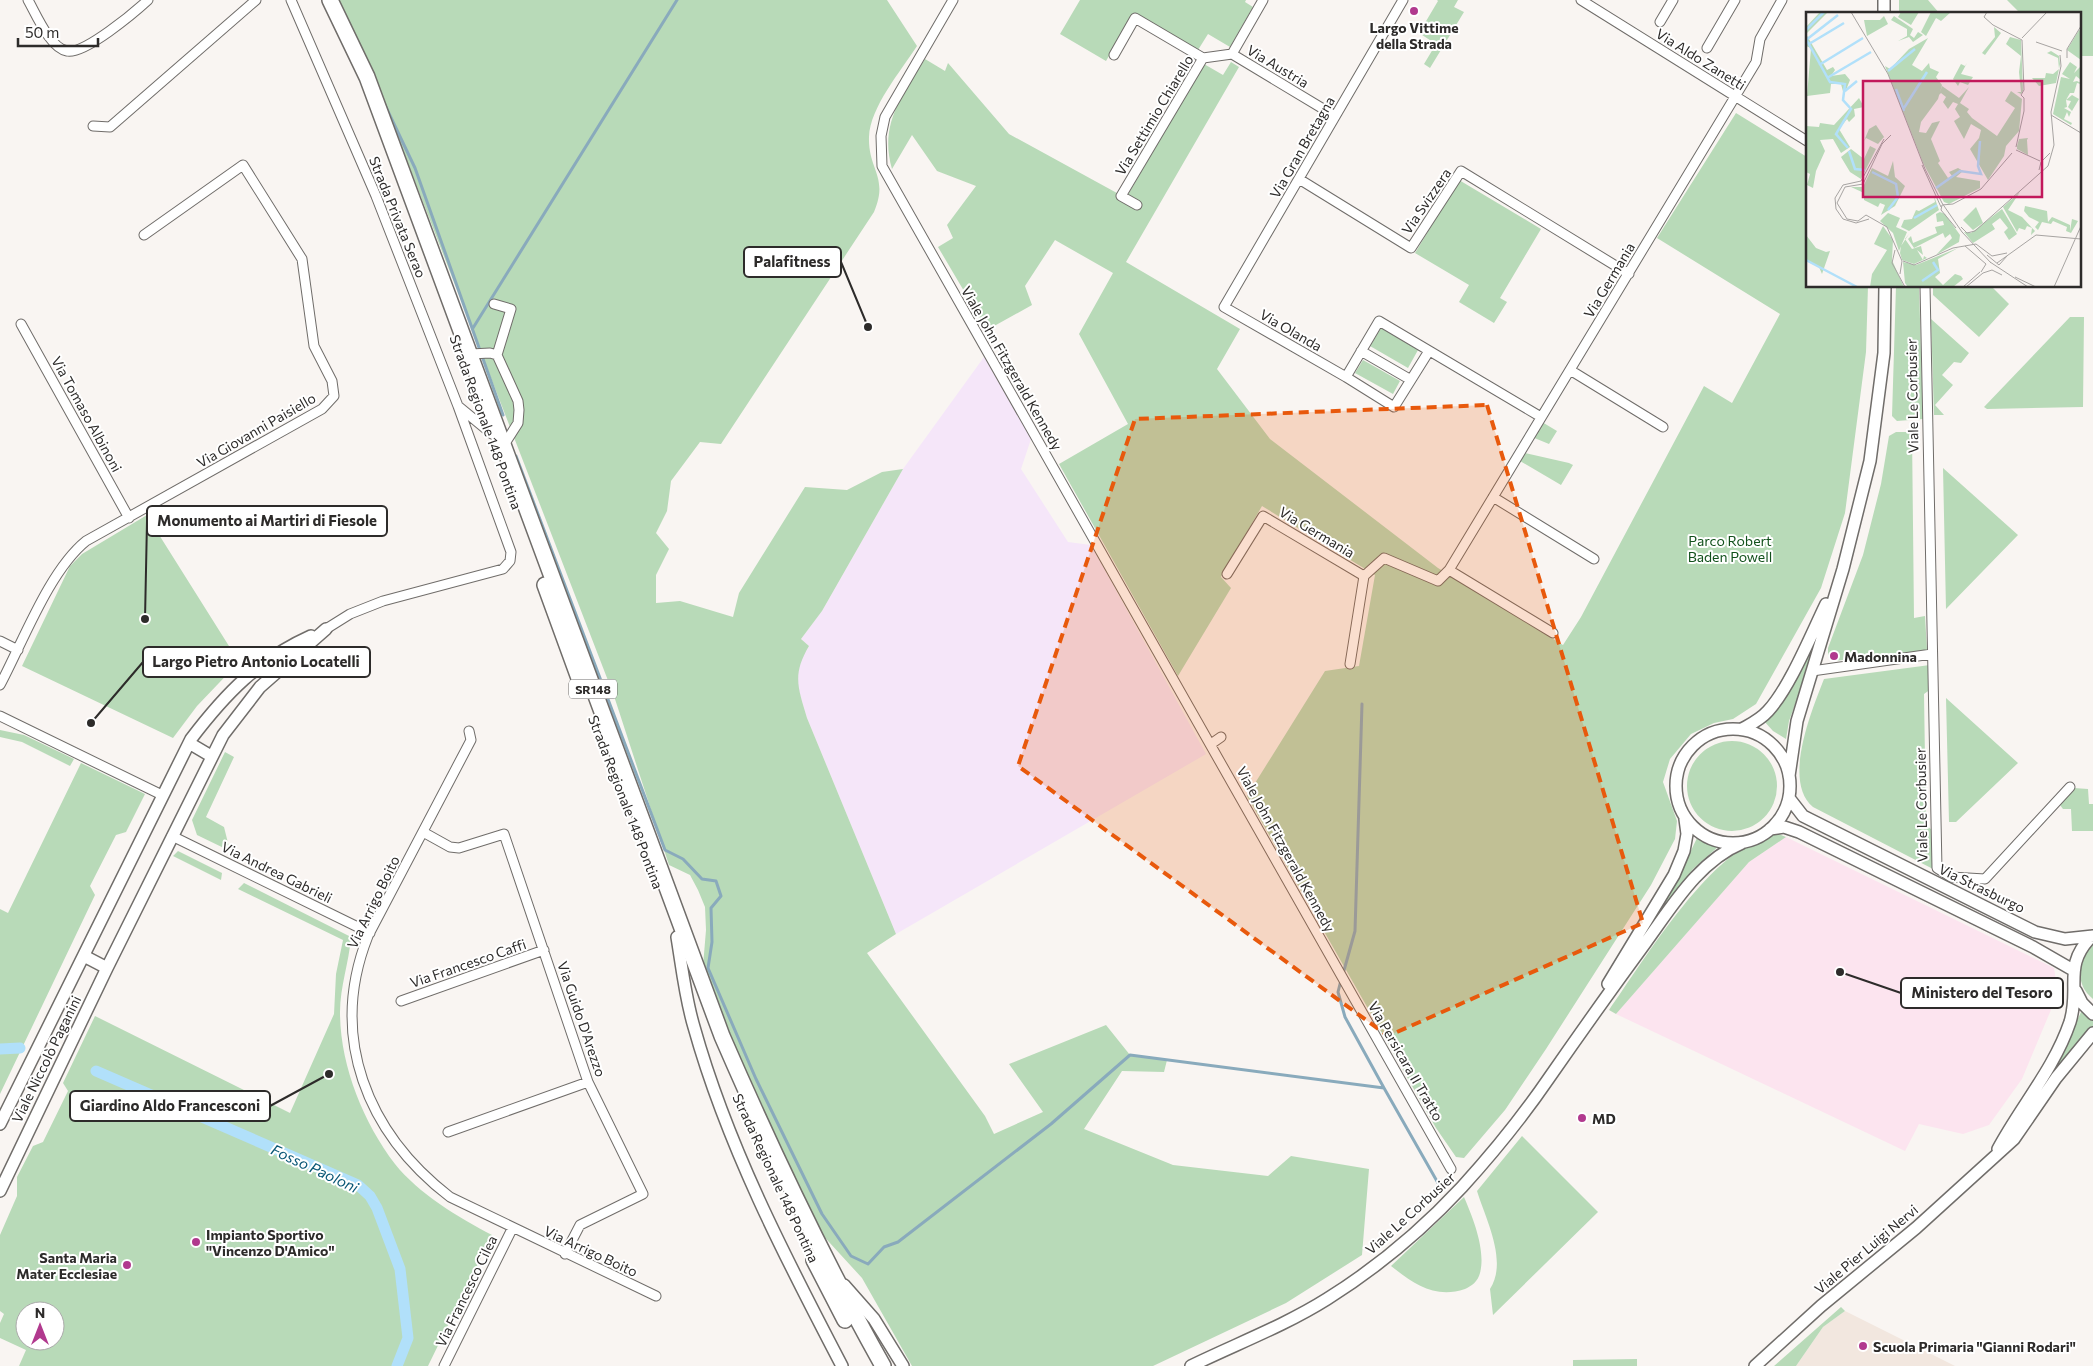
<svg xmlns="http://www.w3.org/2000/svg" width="2093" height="1366" viewBox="0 0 2093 1366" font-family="Commissioner,sans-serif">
  <rect width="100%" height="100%" fill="#f9f5f2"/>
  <!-- commercial -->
  <path fill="#fce4ef" d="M1786,837L2054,968L2058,993L2022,1079L1989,1125L1963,1134L1919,1124L1905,1151L1616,1014L1749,862Z"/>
  <!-- industrial -->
  <path fill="#f5e6f9" d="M984,357L1031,439L1021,469L1068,542L1091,545L1206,754L896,934L807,718L798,688L796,675L800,661L809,646L801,639L822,611L903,469Z"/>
  <!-- built -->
  <path fill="#f2e7df" d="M1845,1311L1955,1366H1796L1823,1327Z"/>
  <!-- green -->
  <path fill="#b8dab8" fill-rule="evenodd" d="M337,0H887L917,46C901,71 870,107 869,137C868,170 889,177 874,212L721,444L700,442L671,481L667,511L656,533L669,549L656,575V603L680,601L733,617L739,593L805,487L847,490L882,472L903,469L822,611L801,639L809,646C792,675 798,687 807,718L896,934L867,953L985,1116L994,1134L1043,1112L1009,1064L1106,1025L1130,1055L1167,1060L1164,1072L1122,1071L1084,1129L1173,1165L1268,1176L1291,1156L1369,1169L1362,1255L1286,1303L1153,1366H912L862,1278L818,1230L754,1092L703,966L706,930L705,907L698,890L690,875L669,865L614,696L399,140Z
    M1080,0H1246L1245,2L1253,7L1230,47L1208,34L1198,50L1134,13L1106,61L1060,34Z
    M1437,0H1458L1454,7L1464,12L1430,68L1424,64L1436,44L1419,33L1438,1Z
    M1899,0H1928L1940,14H1899Z
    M2007,0H2093V56H2079V14H2021Z
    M925,59L945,71L948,63L1009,134L1126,198L1204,64L1223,75L1231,62L1239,67L1126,262L1240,329L1217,369L1270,439L1438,568L1563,645L1581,617L1704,386L1732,403L1780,314L1657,238L1736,113L1807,157V286H1868L1866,352L1845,513L1821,588L1756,704L1733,719L1714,723L1691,734L1670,759L1663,782L1677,821L1675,839L1651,885L1546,1049L1505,1110L1464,1158L1456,1157L1436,1128L1247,796L1325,671L1359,666L1375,575L1262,506L1221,577L1231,588L1178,676L1059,464L1128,424L1079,334L1113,273L1055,240L1025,286L1032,305L987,330L938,247L953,238L947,225L976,186L937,171L912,135L892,169C879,125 902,95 925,59Z
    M1459,180L1541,229L1500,298L1507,302L1494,323L1459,302L1469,285L1415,253Z
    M1896,286H1919L1923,419L1897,421L1892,416Z
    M1933,286H1991L2009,304L1979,337L1933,295Z
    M2070,317H2084L2083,407L1987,409L1984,407Z
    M1931,319L1969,353L1961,363L1954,362L1942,375L1953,385L1935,405L1944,415H1934Z
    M1381,328L1418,350L1408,368L1370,346Z
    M1363,360L1400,381L1393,394L1355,373Z
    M1542,422L1557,431L1549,444L1532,437Z
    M1896,432H1912L1914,618L1925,616L1927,650L1834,661L1828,657V648L1863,555L1881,484L1889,436Z
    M1525,453L1569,463L1573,465L1561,485L1520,461Z
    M1943,468L2018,535L1946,609Z
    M152,512L151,522L239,662L197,706L173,738L22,666L70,566L82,554Z
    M1816,634L1820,636L1789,721L1786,739L1773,731L1764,721Z
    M1930,665L1931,689L1924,694L1926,825L1932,830L1933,869L1813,807C1782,781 1812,710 1824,679Z
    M1946,698L2018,763L1956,822H1949Z
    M0,730L24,735L74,759L70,766L22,742L0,737Z
    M1687 786a45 45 0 1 1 90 0a45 45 0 1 1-90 0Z
    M225,752L234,757L206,817L224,827L230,851L197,835L192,820Z
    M81,763L145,794L126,832L116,835L90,886L95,895L0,1094V909L8,913Z
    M2074,788L2088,789L2089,804H2093V831H2072L2071,809H2063L2060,805Z
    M1776,833L1786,837L1749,862L1616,1014L1609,1010C1645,959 1713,845 1776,833Z
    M1697,838L1720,845L1693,869L1626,961L1688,857Z
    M178,851L222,873L221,880L173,856Z
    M244,883L351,937C349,963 340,986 340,1012C340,1065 363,1122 395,1164C418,1193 459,1218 492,1235L428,1366H19L26,1350L0,1338V1323L4,1314L0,1311V1235L17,1196V1177L33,1146L43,1142L68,1091L63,1083L95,1016L290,1113L334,1014L336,974L343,940L238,889ZM25,1311H55V1341H25Z
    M2093,941V999C2072,982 2081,960 2093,941Z
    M2083,1008L2093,1016V1027L2013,1135L2051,1074Z
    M1522,1136L1598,1212L1493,1315L1490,1289C1508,1261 1486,1220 1477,1191Z
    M1464,1197C1473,1218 1486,1250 1480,1273C1478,1281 1472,1286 1465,1289C1435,1299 1414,1284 1391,1266Z
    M1841,1307L1845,1311L1823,1327L1796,1366H1774Z
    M1637,1359V1366H1573V1360Z"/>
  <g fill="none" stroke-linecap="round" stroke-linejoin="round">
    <!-- stream -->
    <path stroke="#89aabc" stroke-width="3" d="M384,103L415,168L503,415
      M473,328L677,0
      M516,456L665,850L683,859L702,879L716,881L721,896L711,908L712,942L708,968L756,1079L822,1214L851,1256L868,1264L884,1247L898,1242L1051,1124L1130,1055L1384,1088L1345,1017L1338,992L1341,980
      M1343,974L1355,931L1362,704
      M1384,1088L1438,1183"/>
    <!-- canal -->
    <path stroke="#b1e0fa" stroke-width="11" d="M0,1049L20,1048
      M96,1071L358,1185L370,1196L377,1208L400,1269L408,1338L397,1366"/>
    <defs>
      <path id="minor" d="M28,0C36,14 50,48 67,51C84,55 135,12 148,0
        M291,0L376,196L458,406L511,552L510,561L503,569L383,601L350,614L326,629
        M953,0L885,117L881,136L882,166L1451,1169
        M1403,0L1224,307L1346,377L1379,321L1541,417
        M1581,0L1807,141
        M1660,22L1673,0
        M1707,48L1735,0
        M1232,54L1335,116
        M1114,55L1135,18L1203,58
        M93,126L110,127L256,0
        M1299,179L1411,248L1461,171L1629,274
        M1137,205L1121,196L1203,58L1232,54L1263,0
        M1925,286L1937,868L1951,877L1985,879L2070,787
        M494,304L511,309L497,355
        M21,324L129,518
        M1361,351L1411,380
        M471,354L490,353L497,355L518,401L519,410L518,423L504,445
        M1570,370L1663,427
        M1346,377L1394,407L1429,351
        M458,406L492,434
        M1493,497L1594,559
        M1227,574L1263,516L1364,576
        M1553,633L1449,570L1756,62L1760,39L1782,0
        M0,641L18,650
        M1350,664L1364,576L1384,558L1438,581L1449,570
        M1812,671L1932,654
        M0,685C23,642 49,571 86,541L322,409L334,396L332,381L314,346L302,259L243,165L144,235
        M0,716L162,795
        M469,731L471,740L368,936C328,1037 367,1133 450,1197L656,1296
        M1211,744L1221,737
        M423,832L450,847L459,848L504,834L588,1082L643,1194L580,1225L565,1254
        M172,836L370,933
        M401,1001L544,950
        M448,1132L588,1082
        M444,1366L512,1229"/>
      <path id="tertiary" d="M1884,0V14
        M1676 786a57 57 0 1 1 114 0a57 57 0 1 1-114 0Z
        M1742,729C1751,724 1760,720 1768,711C1790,687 1811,635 1826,604
        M189,743L211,756
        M1789,776L1797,721L1843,569L1870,461L1884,353L1885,286
        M1789,798L1803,816L2035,932L2065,939L2093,936
        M1770,829L1784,827L1799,832L2033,947L2073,970
        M677,937C682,967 685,997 694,1027C727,1145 785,1257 842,1366
        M84,956L107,968
        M1608,984L1674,875L1684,851L1687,834L1685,819
        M2076,991L2082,1003L2093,1014
        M0,1124L191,739C226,693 258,660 311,636
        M1998,1149C2021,1106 2054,1069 2070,1022C2081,987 2062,966 2092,936
        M0,1191L107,968L223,735L260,687L326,629
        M844,1285L874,1319L903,1366
        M1191,1366C1236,1344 1284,1326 1327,1299C1375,1269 1423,1229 1462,1187C1493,1153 1523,1116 1549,1078C1581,1032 1613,987 1646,942C1673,905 1699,861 1742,843
        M1755,1366L1821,1306L1916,1228L2014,1139L2056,1078L2093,1033"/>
      <path id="primary" d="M330,0L367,77L722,1036C771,1149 823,1259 883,1366
        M545,585L580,681
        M814,1260L845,1320"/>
    </defs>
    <!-- minor casing -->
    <use href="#minor" stroke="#706d6a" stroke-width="11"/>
    <!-- tertiary casing -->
    <use href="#tertiary" stroke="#706d6a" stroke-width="14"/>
    <!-- primary casing -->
    <use href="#primary" stroke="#706d6a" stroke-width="18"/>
    <!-- minor -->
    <use href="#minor" stroke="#fff" stroke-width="9"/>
    <!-- tertiary -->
    <use href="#tertiary" stroke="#fff" stroke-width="11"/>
    <!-- primary -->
    <use href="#primary" stroke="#fff" stroke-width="15"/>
  </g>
  <!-- marked area -->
  <path fill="#e8590c" fill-opacity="0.2" stroke="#e8590c" stroke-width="4" stroke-dasharray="10 6" stroke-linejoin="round" d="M1487,405L1643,923L1388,1036L1018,766L1135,419Z"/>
  <!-- markers -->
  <g fill="#b1398e" stroke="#fff" stroke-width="2">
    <circle cx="1414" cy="11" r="5"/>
    <circle cx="1834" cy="656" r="5"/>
    <circle cx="1582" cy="1118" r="5"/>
    <circle cx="196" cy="1242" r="5"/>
    <circle cx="127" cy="1265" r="5"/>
    <circle cx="1863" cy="1346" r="5"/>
  </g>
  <g text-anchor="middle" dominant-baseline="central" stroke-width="4" stroke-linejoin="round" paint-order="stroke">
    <!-- shield labels -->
    <rect fill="#fff" stroke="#6c6b6a" stroke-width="1" x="569" y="679.5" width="48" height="19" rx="4"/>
    <g font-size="12" font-weight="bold" fill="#2d2b2a">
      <text x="593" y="689">SR148</text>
    </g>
    <!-- poi labels -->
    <g font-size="14" font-weight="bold" fill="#2d2b2a" stroke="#fff" text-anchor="start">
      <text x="1414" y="27" text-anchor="middle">Largo Vittime<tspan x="1414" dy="16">della Strada</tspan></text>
      <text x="1844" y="656">Madonnina</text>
      <text x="1592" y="1118">MD</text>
      <text x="206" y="1234">Impianto Sportivo<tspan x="206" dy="16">"Vincenzo D'Amico"</tspan></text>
      <text x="117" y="1257" text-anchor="end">Santa Maria<tspan x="117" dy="16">Mater Ecclesiae</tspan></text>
      <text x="1873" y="1346">Scuola Primaria "Gianni Rodari"</text>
    </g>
    <!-- street labels -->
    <g font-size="14" fill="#2d2b2a" stroke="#fff">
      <text transform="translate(1701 59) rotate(32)">Via Aldo Zanetti</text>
      <text transform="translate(1278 66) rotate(31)">Via Austria</text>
      <text transform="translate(1154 115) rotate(-59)">Via Settimio Chiarello</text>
      <text transform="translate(1302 147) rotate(-60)">Via Gran Bretagna</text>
      <text transform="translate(1426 201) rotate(-56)">Via Svizzera</text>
      <text transform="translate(398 217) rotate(68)">Strada Privata Serao</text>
      <text transform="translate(1609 280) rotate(-59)">Via Germania</text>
      <text transform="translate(1291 330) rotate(30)">Via Olanda</text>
      <text transform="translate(1012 368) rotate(60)">Viale John Fitzgerald Kennedy</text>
      <text transform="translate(1912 396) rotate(-91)">Viale Le Corbusier</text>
      <text transform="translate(87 414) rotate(61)">Via Tomaso Albinoni</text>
      <text transform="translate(486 422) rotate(70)">Strada Regionale 148 Pontina</text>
      <text transform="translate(256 430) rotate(-30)">Via Giovanni Paisiello</text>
      <text transform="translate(1317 532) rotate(31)">Via Germania</text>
      <text transform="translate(626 802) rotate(69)">Strada Regionale 148 Pontina</text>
      <text transform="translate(1921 805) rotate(-91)">Viale Le Corbusier</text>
      <text transform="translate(1286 849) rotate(61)">Viale John Fitzgerald Kennedy</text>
      <text transform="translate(277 872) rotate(26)">Via Andrea Gabrieli</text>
      <text transform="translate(1982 888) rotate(26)">Via Strasburgo</text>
      <text transform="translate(373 902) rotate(-64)">Via Arrigo Boito</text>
      <text transform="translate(468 963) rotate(-19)">Via Francesco Caffi</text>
      <text transform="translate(582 1019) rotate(71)">Via Guido D'Arezzo</text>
      <text transform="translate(46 1059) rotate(-64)">Viale Niccolò Paganini</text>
      <text transform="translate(1406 1061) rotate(60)">Via Persicara II Tratto</text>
      <text transform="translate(776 1178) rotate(65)">Strada Regionale 148 Pontina</text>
      <text transform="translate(1410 1213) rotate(-42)">Viale Le Corbusier</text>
      <text transform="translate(1866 1249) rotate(-40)">Viale Pier Luigi Nervi</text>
      <text transform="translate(591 1251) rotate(25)">Via Arrigo Boito</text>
      <text transform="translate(466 1291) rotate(-64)">Via Francesco Cilea</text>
    </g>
    <!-- park labels -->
    <g font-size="14" fill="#12511c" stroke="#fff">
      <text x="1730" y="540">Parco Robert<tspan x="1730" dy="16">Baden Powell</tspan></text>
    </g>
    <!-- water labels -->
    <g font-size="15" font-style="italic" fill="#085675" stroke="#fff">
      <text transform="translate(315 1168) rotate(25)">Fosso Paoloni</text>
    </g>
  </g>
  <!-- overview -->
  <g transform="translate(1806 12)">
    <rect width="275" height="275" fill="#f9f5f2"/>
    <path d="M14,0H22L0,22V15ZM95,0H113L105,13L92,5ZM125,0H145L135,9L130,6L120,24L115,20ZM78,4L82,12L61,24L58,8H74ZM88,4L107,17L104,23L108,26L112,20L117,23L107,30L103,25L92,29L101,24V17L85,8ZM188,15L195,21L179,43L176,41L189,25ZM273,18L275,19V48L261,38ZM0,22L21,58L27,55L29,58L25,64L39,62L44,68L38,83L35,72H25L24,81L1,84L5,36L0,34ZM204,25L215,28L217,79L215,82L211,80H215L213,60L215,44L200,32ZM122,26L106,53L116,59L123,51L124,56L133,60L130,65L136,73L132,87L115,110L113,120L120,121L126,111L134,109L125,127L134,149L132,151L142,166L146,164L143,160L152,156L157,159L150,165L174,169V176L143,192L138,190L117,151L79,54L84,57L103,37ZM245,39L253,44L254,52L250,71L233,74L226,66H239L240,61L247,62L253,57L252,46L241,41ZM264,50L271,55L268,61L275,54V68L270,64L267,70L271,69L275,71V72L269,81L275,72L271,71L268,81H264L260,88L266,83L273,87L266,99L262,95L265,89L260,88L261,95L258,96L265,100L263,105L261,100L258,107L266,111L265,113L247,102L255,65L264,67L256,62ZM161,51L155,62L167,65L162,73L154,70L152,74L147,67L155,52L159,54ZM136,74L153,86L163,75L154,91L163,97L161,100L166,106L191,124L209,96L199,89L205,79L216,87L213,119L200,134L198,144L182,168L164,137L173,126L175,118L165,112L158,127L148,109L154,105L149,97L152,92L147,90L142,97L137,90L140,85L135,81L133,83ZM53,86L58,95L48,97L49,104L43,110L41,107L33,117L44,135L35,141L27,127L14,128L19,139L10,159L7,176L1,173L4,162L0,160V114L13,115L14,111L28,113ZM70,113L78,125L72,132L60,126L58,129L63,117ZM222,126L221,128L222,143L211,137V134L213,127ZM64,134L70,137L55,167L44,160L35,145L45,137L58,147ZM78,144L87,149L89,165L99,174L89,194L75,203L79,193L74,191L72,195L58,188V181L45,175H57L66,156L82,164L87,149ZM214,180L202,198L216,205L229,219L225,223L226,216L221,214L219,218L213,216L211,220L197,195ZM128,184L133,198L103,219L95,215L98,208L106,207L110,198L113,199L129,190ZM219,194L241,199L242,210L246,205L253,208L264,213V219L266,207L272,209L265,221L260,219L261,215L247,209L245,212L236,210L232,218L229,215L233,210L223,205L218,199ZM170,195L177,211L167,218L157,208ZM196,197L211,222L203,228L198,220L202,216L194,206L186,212L189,217L167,231L158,220L165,221ZM134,200L139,202L154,223L153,230L130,243L146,226L144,222L139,226L137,221L108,236L102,227L105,224L107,231L131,221L129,215L138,213L137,209L131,210L130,202ZM82,201L94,206L90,215L101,220L93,239L87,221L74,209ZM77,214L87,228L86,248L98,275H64L66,262L81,238L68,232ZM103,222L99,227L106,237L115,234L117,243L111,238L117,248L118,244L121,246L108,252L96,248L94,241L95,234ZM0,223L10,236L20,240L24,239L16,262L13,255L0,249ZM152,236L132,247L134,261L129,265L137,273L149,262L155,264L157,267L147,275H102L99,271L97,250L110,253Z" fill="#b8dab8"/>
    <path fill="none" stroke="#b1e0fa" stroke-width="2.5" d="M0,18L18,0M0,27L24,70L39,72L37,88L45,97L30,122L42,136M0,28L32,3M3,32L38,11M13,53L57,26M82,59L109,37M21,66L65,40M90,77L98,99M39,79L51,69M98,96L121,60M43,139L49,157L59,158M66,160L90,172L92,185L82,198M130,176L154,159L175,162L172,154L174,129M108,206L131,193M0,248L51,275M116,269L132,258L127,250"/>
    <path fill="none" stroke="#a7a4a2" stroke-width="1" d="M45,0L82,62L119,157L136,191L156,220L185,251M181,0L178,5L187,13L216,28M216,26L241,0M230,30L256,39M261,46V37L275,14M215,83L218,78L216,28M245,103L275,121M85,123L76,132L57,172L39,175L31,191L41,207L52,209L60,203L81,215L96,249L94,262M210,135L218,99V86L215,83M210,138L234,149M116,153L135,195M233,158L235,150L244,141M63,207L50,211L37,207L30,197L29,186L37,173L55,169L78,127M155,215L161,221L169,219L242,154L248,133L245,100L255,54L254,43M150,216L135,198L136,193L147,192L175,177L206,141M159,234L180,252L175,260M89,238L86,251L99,275M181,243L193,253L201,244M97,249L108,253L147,236L170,232L186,244L201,241M184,250L222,275M191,251L230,223L275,227M177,261L186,258L196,263M209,265L230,275M157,275L174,260M160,275L177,261M248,275L275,214"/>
    <path fill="#c2185b" fill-opacity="0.15" stroke="#c2185b" stroke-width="2.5" d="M57,69H236V185H57Z"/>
    <rect width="275" height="275" fill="none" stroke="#2d2b2a" stroke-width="2.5"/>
  </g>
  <!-- callouts -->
  <path fill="none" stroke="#2d2b2a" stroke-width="2" d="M868 327L841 262M145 619L147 521M91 723L143 662M1840 972L1901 993M329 1074L270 1106"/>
  <g fill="#2d2b2a" stroke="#fff" stroke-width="2">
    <circle cx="868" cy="327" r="5"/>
    <circle cx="145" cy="619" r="5"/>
    <circle cx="91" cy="723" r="5"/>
    <circle cx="1840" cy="972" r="5"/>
    <circle cx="329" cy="1074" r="5"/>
  </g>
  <g fill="#fff" stroke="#2d2b2a" stroke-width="2">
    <rect x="744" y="247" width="97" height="30" rx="5"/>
    <rect x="147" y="506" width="240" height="30" rx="5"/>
    <rect x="143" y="647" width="227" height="30" rx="5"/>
    <rect x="1901" y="978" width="162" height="30" rx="5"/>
    <rect x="70" y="1091" width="200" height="30" rx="5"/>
  </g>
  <g font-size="15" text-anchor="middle" font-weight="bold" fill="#2d2b2a">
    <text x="792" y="267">Palafitness</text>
    <text x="267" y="526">Monumento ai Martiri di Fiesole</text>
    <text x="256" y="667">Largo Pietro Antonio Locatelli</text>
    <text x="1982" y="998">Ministero del Tesoro</text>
    <text x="170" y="1111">Giardino Aldo Francesconi</text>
  </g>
  <!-- north arrow -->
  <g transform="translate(40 1326)"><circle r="24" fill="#ffffff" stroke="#abaaaa"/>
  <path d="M0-4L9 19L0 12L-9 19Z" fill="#b1398e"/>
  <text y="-8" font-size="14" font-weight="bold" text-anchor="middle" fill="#2d2b2a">N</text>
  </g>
  <!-- scale -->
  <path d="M18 38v8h80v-8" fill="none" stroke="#2d2b2a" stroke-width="2.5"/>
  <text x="25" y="38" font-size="15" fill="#2d2b2a" stroke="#ffffff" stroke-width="4" paint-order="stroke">50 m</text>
</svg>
